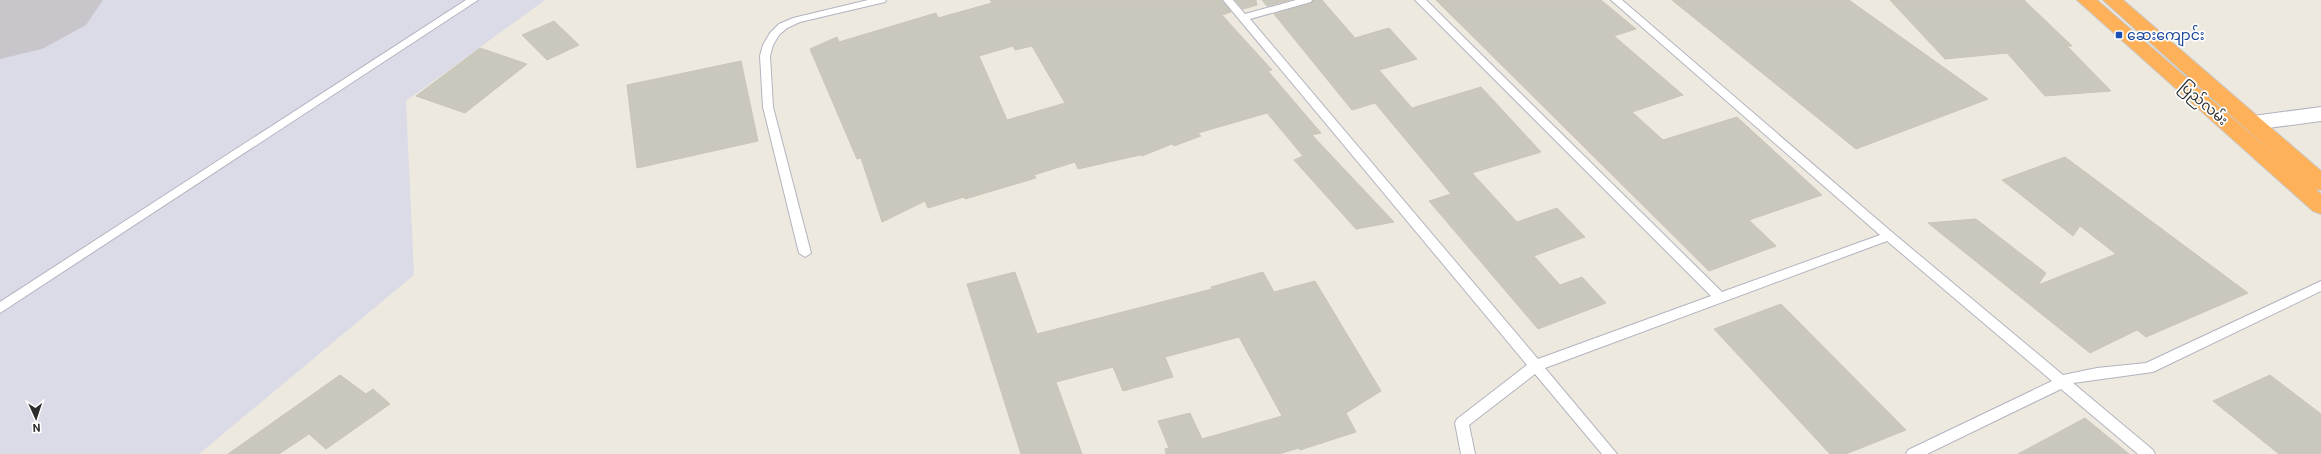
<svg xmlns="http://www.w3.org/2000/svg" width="2321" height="454" viewBox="0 0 2321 454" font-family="Roboto,'Noto Sans Myanmar',sans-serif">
  <rect width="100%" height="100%" fill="#eee9df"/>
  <!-- airport -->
  <path fill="#dadbe7" d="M0,0H545L406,101L414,275L199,454H0Z"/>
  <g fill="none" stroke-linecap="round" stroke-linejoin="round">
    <!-- runway -->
    <path fill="#c8c6cb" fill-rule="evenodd" d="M0,0H103L86,25L42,49L0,59Z"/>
  </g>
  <!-- building -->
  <path fill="#cac7bd" stroke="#cac5b8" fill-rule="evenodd" d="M990,0H1222L1231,12L1222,15L1272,70L1268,71L1321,133L1312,135L1394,222L1356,229L1294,160L1303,156L1267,113L1198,133L1201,136L1174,146L1172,144L1142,156L1140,155L1078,169L1075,162L1034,175L1036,178L965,199L964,197L928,208L925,201L882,222L861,158L857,159L810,49L837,37L839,42L936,13L938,18L992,3ZM1013,46L1015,50L1032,46L1065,103L1007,120L979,56Z
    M1235,0H1256L1257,5L1243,9Z
    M1262,0H1290L1267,6Z
    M1313,0H1322L1355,38L1389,28L1417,59L1379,70L1412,108L1481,87L1541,152L1472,173L1517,222L1557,208L1585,237L1534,256L1560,285L1582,277L1606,303L1538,329L1429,201L1451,194L1375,103L1352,110L1274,14L1311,3Z
    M1436,0H1601L1636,29L1614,36L1683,95L1632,112L1663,140L1737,117L1822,195L1749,220L1776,246L1709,271Z
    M1672,0H1849L1988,99L1856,149Z
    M1890,0H2024L2072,46H2067L2111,91L2045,96L2007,53L1945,59Z
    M554,21L579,45L547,60L522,35Z
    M480,48L527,64L465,113L416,96Z
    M741,61L758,141L637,168L627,85Z
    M2065,157L2248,293L2146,337L2137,330L2090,353L1928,223L1976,219L2046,273L2038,285L2116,254L2080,226L2073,236L2002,180Z
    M1015,272L1037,334L1212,289L1211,287L1263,272L1274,292L1315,281L1381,391L1346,413L1356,432L1300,450L1299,448L1279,454H1166L1165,449L1169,448L1158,421L1190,413L1202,439L1282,416L1239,337L1165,357L1173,377L1123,391L1113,367L1056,382L1082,454H1021L967,284Z
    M1781,304L1906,430L1846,454H1830L1714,329Z
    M340,375L366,394L373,389L390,404L326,449L309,434L279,454H228Z
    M2270,375L2321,414V454H2279L2213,401Z
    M2085,418L2129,454H2018Z"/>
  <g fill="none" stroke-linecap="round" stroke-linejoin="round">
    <defs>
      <path id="lane" d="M466,0H478L0,313V302Z
        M868,0H886L885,2L800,22L787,28L779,35L773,45L770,56L773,107L811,253L805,257L799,253L763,107L760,56L763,45L770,33L779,24L793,18Z
        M1223,0H1233L1245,14L1296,0H1312L1311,2L1250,19L1538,359L1711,296L1415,0H1426L1722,292L1880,235L1611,0H1622L1893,233L2063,375L2097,368L2146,363L2321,281V291L2153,372L2073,383L2153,450L2155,454H2138L2061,389L1927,454H1906L1908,450L2052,381L1887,241L1545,368L1617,454H1602L1535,374L1469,425L1475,454H1461L1455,423L1457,419L1527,365Z"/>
      <path id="street" d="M2321,107V121L2253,130L2246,128L2243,123L2246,118L2253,116Z"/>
      <path id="highway" d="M2077,0H2097L2275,155L2103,0H2123L2321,171V190L2315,189L2321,194V214L2313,211Z"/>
    </defs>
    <!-- lane casing -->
    <use href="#lane" stroke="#b3b3c0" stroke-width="2"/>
    <!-- street casing -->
    <use href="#street" stroke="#b3b3c0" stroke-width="2"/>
    <!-- highway casing -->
    <use href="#highway" stroke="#c8c8c8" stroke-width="2"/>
    <!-- lane -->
    <use href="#lane" fill="#fff" fill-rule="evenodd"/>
    <!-- street -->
    <use href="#street" fill="#fff" fill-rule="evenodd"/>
    <!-- highway -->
    <use href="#highway" fill="#ffb159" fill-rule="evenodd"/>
  </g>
  <!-- markers -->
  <rect fill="#1a4fb4" stroke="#fff" stroke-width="1.5" x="2115" y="31" width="8" height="8" rx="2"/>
  <g text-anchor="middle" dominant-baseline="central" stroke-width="3.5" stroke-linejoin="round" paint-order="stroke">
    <!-- transit labels -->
    <g font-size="14" fill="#164399" stroke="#fff" text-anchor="start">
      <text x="2127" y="35">ဆေးကျောင်း</text>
    </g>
    <!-- street labels -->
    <g font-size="14" fill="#2d2d2d" stroke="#fff">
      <text transform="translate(2204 103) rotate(41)">ပြည်လမ်း</text>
    </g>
  </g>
  <!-- north arrow -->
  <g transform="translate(36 418) rotate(177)" stroke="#ffffff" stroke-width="3" paint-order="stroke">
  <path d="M0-3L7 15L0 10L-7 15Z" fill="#2d2d2d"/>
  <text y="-6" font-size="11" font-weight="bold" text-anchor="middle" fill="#2d2d2d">N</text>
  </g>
</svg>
